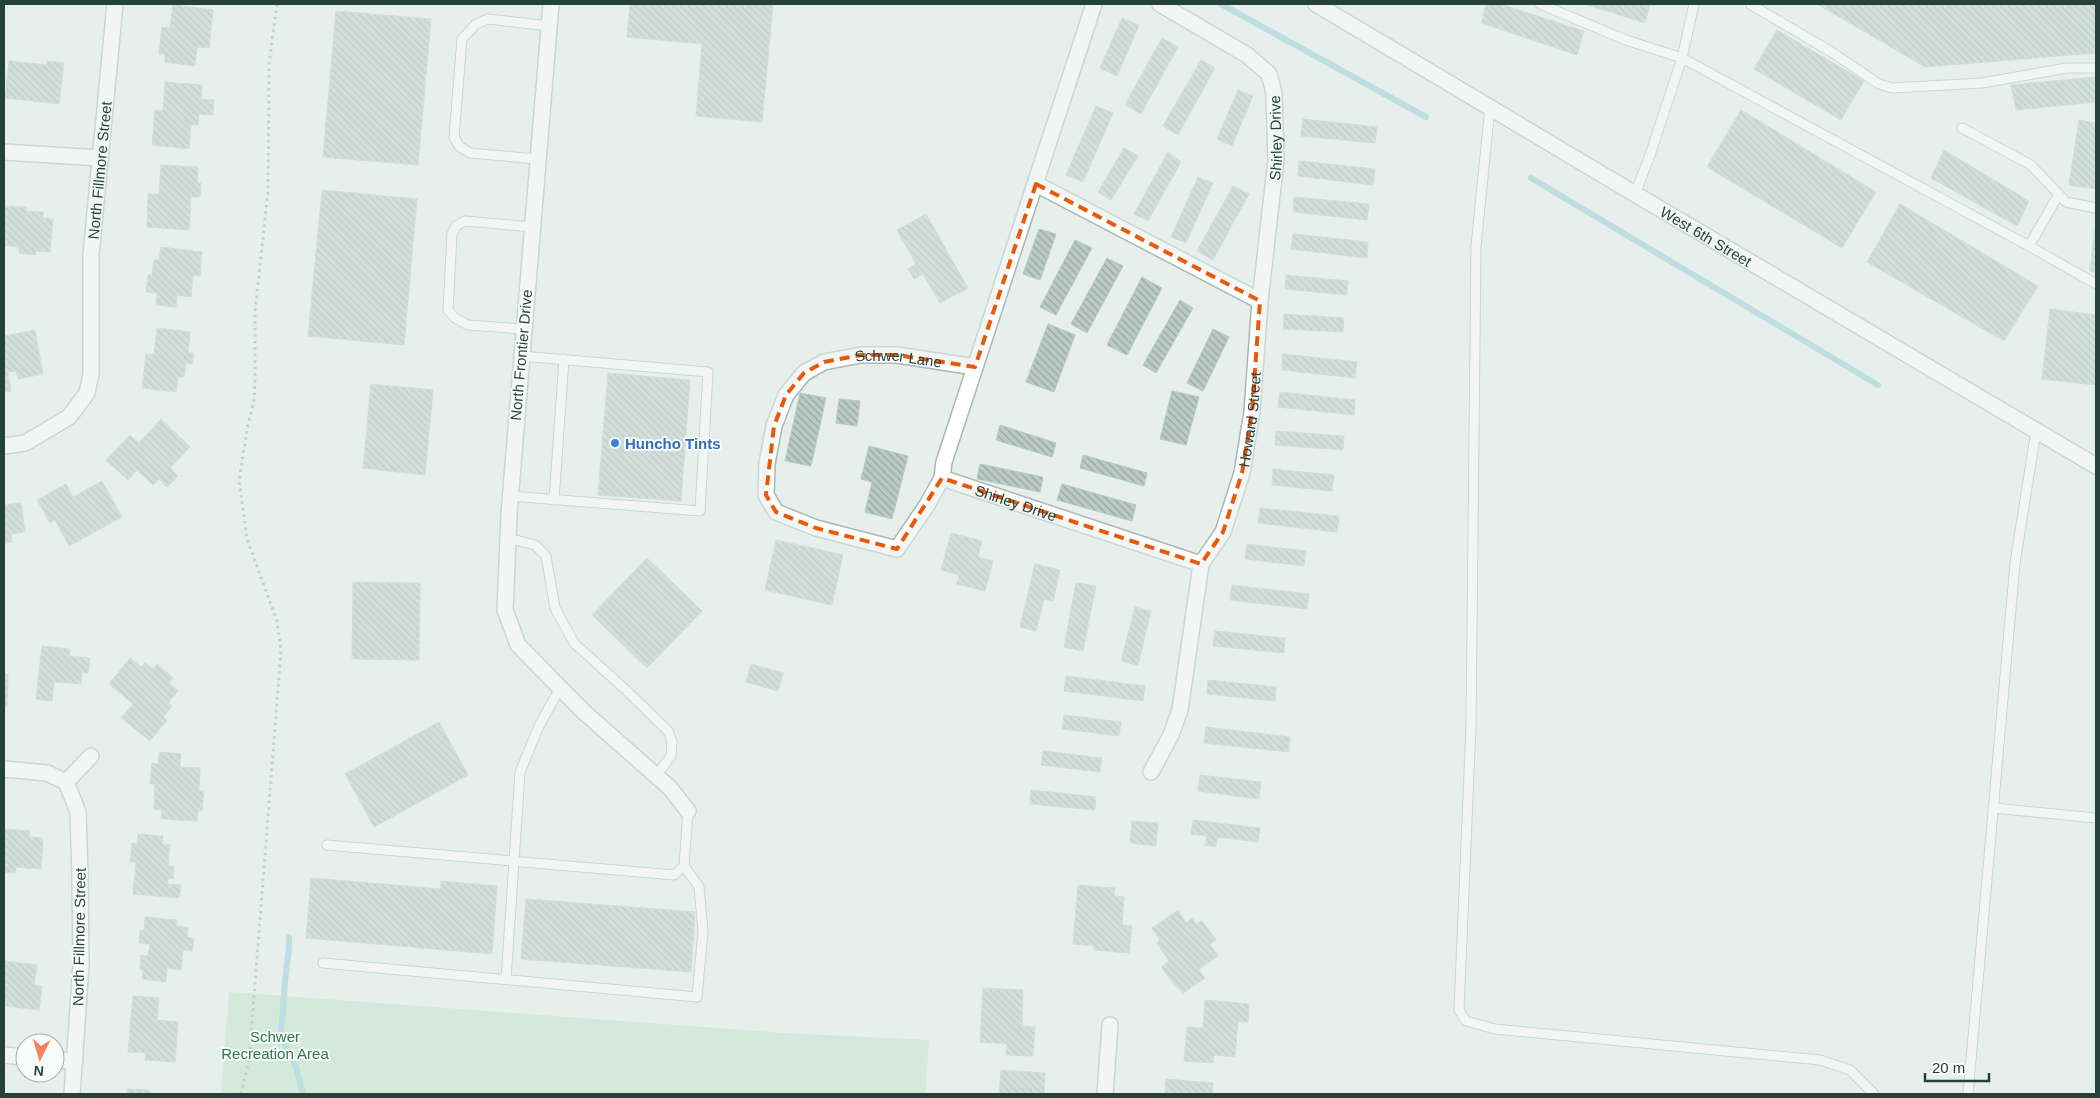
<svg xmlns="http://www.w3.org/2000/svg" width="2100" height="1098" viewBox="0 0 2100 1098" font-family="Arial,sans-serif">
  <defs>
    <pattern id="building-back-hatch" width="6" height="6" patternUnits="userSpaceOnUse" patternTransform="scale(1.25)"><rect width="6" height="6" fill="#bbcac4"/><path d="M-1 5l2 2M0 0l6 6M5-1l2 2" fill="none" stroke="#98a6a0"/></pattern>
  </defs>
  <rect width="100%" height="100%" fill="#e6efeb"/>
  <!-- park -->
  <path fill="#bfe0c8" d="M229,992L784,1033L929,1040L925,1094H221Z"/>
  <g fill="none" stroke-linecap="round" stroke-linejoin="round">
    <!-- stream -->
    <path stroke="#8ec9d4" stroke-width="6" d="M1221,4L1426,117
      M1531,178L1878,385
      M289,937C290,950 287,960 286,973C283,994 284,1015 280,1036L296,1067L303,1094"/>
  </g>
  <!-- building -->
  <path fill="url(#building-back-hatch)" stroke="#b8c9c2" d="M630,4H773L762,122L696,116L702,44L627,37Z
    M1486,4H1500L1584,31L1577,55L1482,23Z
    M1585,4H1650L1645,23Z
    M1817,4H2096V53L1925,67Z
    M173,5L213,10L209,48L197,47L195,66L165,62V54H159L162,27L170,28Z
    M336,11L431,19L418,165L323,157Z
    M1122,18L1139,25L1117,76L1100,68Z
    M1777,30L1864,81L1841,120L1754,69Z
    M1162,38L1178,47L1141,114L1125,105Z
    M1201,60L1215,68L1178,135L1163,126Z
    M9,61L47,65V61L64,63L59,104L5,98Z
    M2096,77V102L2016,110L2011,85Z
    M165,82L202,85L201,99L214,100L213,115L199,114L198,125H191L189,149L152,145L155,110L163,111Z
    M1238,90L1253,96L1232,146L1217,139Z
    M1096,106L1113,113L1083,182L1066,175Z
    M1741,110L1876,192L1842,248L1707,167Z
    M1303,119L1377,127L1375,143L1301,136Z
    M2079,120L2096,123V189L2069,185Z
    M1124,148L1138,156L1111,200L1098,192Z
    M1944,150L2029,201L2017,226L1931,178Z
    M1168,152L1181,162L1148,221L1134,214Z
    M1299,161L1375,169L1373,185L1298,176Z
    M161,165L198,167L197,183H201L200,197H191L189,230L147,227L148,194L159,195Z
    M1198,177L1213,183L1186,243L1171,237Z
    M1233,186L1249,194L1213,260L1197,251Z
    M322,190L417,199L404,345L308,336Z
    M1294,197L1369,204L1367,220L1293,212Z
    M1900,204L2038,286L2004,341L1867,262Z
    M4,206L26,207V211L43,212V218L53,219L50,252L36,251L35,255L19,253V247L4,245Z
    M926,214L968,288L940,303L923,274L914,279L908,269L916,264L897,230Z
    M2095,226H2096V272L2090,271Z
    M1039,229L1056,234L1040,280L1023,274Z
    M1293,234L1368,242L1367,258L1291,249Z
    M1075,240L1092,248L1056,315L1040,307Z
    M161,247L202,252L200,276L193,275L191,297L177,295L176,307L156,305L157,293L146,292L148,275H152L154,260H159Z
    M1107,258L1123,266L1087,333L1071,324Z
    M1286,275L1348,281L1347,295L1285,289Z
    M1142,277L1162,288L1127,355L1107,345Z
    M1180,300L1193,308L1156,373L1143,365Z
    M2050,309L2096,315V385L2042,379Z
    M1284,314L1344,318L1343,332L1283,329Z
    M1048,324L1075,335L1054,392L1026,382Z
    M157,328L190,332L188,353H194L192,364L186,363L184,377H178L176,392L142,388L146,354L154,355Z
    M1213,329L1229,337L1203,391L1187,383Z
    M35,330L43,374L18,379L16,371L8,372L11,391L4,392V336Z
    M1283,354L1357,362L1355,378L1282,370Z
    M608,373L690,380L681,501L598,495Z
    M371,384L433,390L425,475L363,468Z
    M1172,391L1199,397L1186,445L1160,439Z
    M1280,392L1355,400L1354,415L1278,407Z
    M800,393L826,398L811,466L785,461Z
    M839,399L860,401L857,426L836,423Z
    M161,419L190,447L170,468L178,476L167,487L159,479L153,485L137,470L128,480L106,460L130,435L139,443Z
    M1000,425L1056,443L1052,457L996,440Z
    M1276,431L1344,436L1343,450L1275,445Z
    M869,446L908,456L892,519L865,512L872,482L861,479Z
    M1083,455L1147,473L1144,486L1080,468Z
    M980,464L1043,477L1040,492L977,479Z
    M1273,469L1334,475L1332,491L1272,485Z
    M102,481L122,517L69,546L55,520L50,523L37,500L66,484L73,497Z
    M1062,484L1136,505L1132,521L1057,500Z
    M21,503L25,532L11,534L12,542L4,544V505Z
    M1260,508L1339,516L1337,532L1258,523Z
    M951,533L982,541L978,557L993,561L985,591L957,584L959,575L941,570Z
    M776,540L843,555L832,605L765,590Z
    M1247,544L1306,551L1304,566L1245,559Z
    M647,558L702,611L647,668L592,615Z
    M1035,564L1060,570L1053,601L1044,599L1036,631L1020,627Z
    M353,582L420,583L419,660L352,659Z
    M1076,583L1096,586L1083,651L1064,647Z
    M1232,585L1309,594L1307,609L1230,600Z
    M1135,607L1151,611L1138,665L1121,661Z
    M1215,631L1285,638L1284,653L1213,646Z
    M42,646L70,649L69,656L90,658L88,673L82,672L81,684L54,682L52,701L36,699Z
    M130,658L141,667L145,663L153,669L157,664L173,678L169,683L178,691L168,703L172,706L163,717L167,720L150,741L121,718L133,704L109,684Z
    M751,664L783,673L778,691L746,682Z
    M4,674L8,675L7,707H4Z
    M1066,676L1145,686L1143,701L1064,691Z
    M1208,680L1276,687L1275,701L1207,694Z
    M1064,715L1121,722L1119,736L1062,729Z
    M439,722L468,775L374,827L345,774Z
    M1206,727L1290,737L1289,752L1204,743Z
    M1043,751L1102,758L1100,772L1041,765Z
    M159,752L181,754L180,767L200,768L199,791H204L202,811H198L197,821L161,819L162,810L154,809L155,784H150L152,763L158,764Z
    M1200,775L1261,782L1259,799L1198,791Z
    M1031,790L1096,797L1095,810L1030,804Z
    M1193,820L1260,828L1258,842L1217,837L1216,847L1205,845L1207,836L1191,834Z
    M1132,821L1158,823L1156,846L1130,843Z
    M4,829L30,831L29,837L43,838L41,869L16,867L15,873L4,872Z
    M138,834L163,836L162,844L170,845L168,866H174L173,879L168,878L167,884L181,885L179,898L133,894L136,862H130L132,843L137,844Z
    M311,878L441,889V881L497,886L492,954L306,938Z
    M1078,885L1115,888L1114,896L1124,897L1122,925L1132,926L1129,953L1094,950V946L1073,944Z
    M526,899L695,912L691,972L521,959Z
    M1178,910L1186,923L1192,918L1196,924L1202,921L1216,940L1210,944L1218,956L1199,969L1205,978L1183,993L1177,986L1176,987L1161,967L1169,961L1157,943L1160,940L1152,928Z
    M145,917L177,920L176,926L188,928L187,937L194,938L192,951L183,950L181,970L167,968L166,982L142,979L143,970L140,969L141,955L148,956L150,944L139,943L140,930L144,931Z
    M4,961L37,965L34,985L42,986L39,1010L6,1006V1000H4Z
    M983,988L1023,990L1022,1026L1035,1027L1033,1056L1006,1055L1007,1044L980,1042Z
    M133,996L159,998L157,1020L178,1022L175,1062L145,1060L146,1053L128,1052Z
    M1205,1000L1249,1004L1248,1022L1238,1021L1235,1057L1214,1055L1213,1063L1184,1061L1187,1027L1203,1028Z
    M1001,1070L1045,1073L1044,1094H999Z
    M1166,1079L1213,1083L1212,1094H1165Z
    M127,1089L150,1090L149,1094H127Z"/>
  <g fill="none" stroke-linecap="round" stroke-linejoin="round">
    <defs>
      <path id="service" d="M1540,4L1626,40L1682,58L1694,4
        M1750,4L1833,53L1879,84L1892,88L1982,83L2067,68H2096
        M1490,107L1476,246L1471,726L1459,1010L1466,1021L1495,1029L1820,1060L1850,1070L1874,1094
        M1962,128L2031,165L2066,202L2096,208
        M537,159L470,153L459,146L454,137L462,39L476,24L488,19L549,26
        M1635,194L1649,158L1682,58L2029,246
        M2059,194L2029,246L2096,284
        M523,329L468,325L455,318L448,310L452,234L456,226L465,221L532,227
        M510,496L700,511L708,372L521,356
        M554,500L564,359
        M508,538L535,545L546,556L555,608L574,643L627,691L668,731L672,742L671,756L656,776
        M1993,808L2096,818
        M327,845L674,875L684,866L688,811
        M323,963L697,997L703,931L699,887L684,866
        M506,979L520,772L539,726L560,688
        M1968,1094L2015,563L2036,431"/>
      <g id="minor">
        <path d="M551,4L509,514L505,610L518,645L584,712L670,788L688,811"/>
        <path id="s1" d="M1094,4L944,462L942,478L1201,564"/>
        <path d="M4,152L100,158"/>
        <path d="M1036,184L1260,301"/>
        <path id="s2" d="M4,446L25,443L69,417L87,393L91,374V255L115,4"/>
        <path id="s3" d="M942,478L927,505L897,549L816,528L776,512L766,495L767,464L774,426L786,395L804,373L824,362L861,355H897L975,367"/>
        <path d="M4,769L47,773L66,782"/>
        <path id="s4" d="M1151,772L1171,735L1180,710L1201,564L1223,532L1242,473L1252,412L1260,301L1276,160L1274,93L1269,74L1247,55L1160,4"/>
        <path d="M66,782L78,812L80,876L81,965L72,1094"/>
        <path d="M66,782L91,756"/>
        <path d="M4,1055L25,1057"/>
        <path d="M55,1060L75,1061"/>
        <path d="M1105,1094L1110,1025"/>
      </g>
      <g id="secondary">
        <path id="s5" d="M1316,4L1635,194L2096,466"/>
      </g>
    </defs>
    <!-- service casing -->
    <use href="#service" stroke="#a8b8b2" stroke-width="11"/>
    <!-- minor casing -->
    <use href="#minor" stroke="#a8b8b2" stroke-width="18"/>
    <!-- secondary casing -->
    <use href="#secondary" stroke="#a4bbb3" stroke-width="18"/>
    <!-- path -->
    <path stroke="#86b3a5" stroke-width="3" stroke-dasharray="2.5 4" stroke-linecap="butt" d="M241,1094L249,1060L281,651L277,621L247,539L239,481L248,424L254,401L255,380V312L268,191L269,64L277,4"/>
    <!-- service -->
    <use href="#service" stroke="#fff" stroke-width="9"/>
    <!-- minor -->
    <use href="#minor" stroke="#fff" stroke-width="15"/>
    <!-- secondary -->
    <use href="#secondary" stroke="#fff" stroke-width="15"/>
  </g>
  <!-- marked area -->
  <path d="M0 0H2100V1098H0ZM1036,184L1260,301L1252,412L1242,473L1223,532L1201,564L942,478L897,549L816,528L776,512L766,495L774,426L786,395L804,373L824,362L861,355H897L975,367Z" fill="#e6efeb" fill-opacity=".55" fill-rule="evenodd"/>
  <path fill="none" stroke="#e8590c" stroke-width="4" stroke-dasharray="10 6" stroke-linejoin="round" d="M1036,184L1260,301L1252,412L1242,473L1223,532L1201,564L942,478L897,549L816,528L776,512L766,495L774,426L786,395L804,373L824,362L861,355H897L975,367Z"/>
  <!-- markers -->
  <circle fill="#3f7fe0" stroke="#f7fbf9" stroke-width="2" cx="615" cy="443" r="5"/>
  <g text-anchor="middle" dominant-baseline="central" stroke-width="4" stroke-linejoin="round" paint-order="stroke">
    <!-- street labels -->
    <g font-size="15" fill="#24423a" stroke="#f7fbf9">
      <text stroke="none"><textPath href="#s4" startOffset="654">Shirley Drive</textPath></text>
      <text stroke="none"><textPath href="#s2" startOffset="326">North Fillmore Street</textPath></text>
      <text stroke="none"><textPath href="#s5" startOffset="454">West 6th Street</textPath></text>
      <text transform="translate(521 355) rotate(-85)">North Frontier Drive</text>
      <text stroke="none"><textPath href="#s3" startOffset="460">Schwer Lane</textPath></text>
      <text stroke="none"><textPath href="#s4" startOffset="371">Howard Street</textPath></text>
      <text stroke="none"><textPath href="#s1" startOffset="576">Shirley Drive</textPath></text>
      <text transform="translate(79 937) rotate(-89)">North Fillmore Street</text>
    </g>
    <!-- shop labels -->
    <g font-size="15" font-weight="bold" fill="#366cbe" stroke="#f7fbf9" text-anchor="start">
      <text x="625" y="443">Huncho Tints</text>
    </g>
    <!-- park labels -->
    <g font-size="15" fill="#2d7a4b" stroke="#f7fbf9">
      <text x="275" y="1036">Schwer<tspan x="275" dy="17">Recreation Area</tspan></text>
    </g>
  </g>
  <!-- border -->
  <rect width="2100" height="1098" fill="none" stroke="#24423a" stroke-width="10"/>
  <!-- north arrow -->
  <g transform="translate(40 1058) rotate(185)"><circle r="24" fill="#f7fbf9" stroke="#a3b1ad"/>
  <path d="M0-4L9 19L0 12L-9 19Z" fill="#f4845f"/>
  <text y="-8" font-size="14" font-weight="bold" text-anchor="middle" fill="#24423a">N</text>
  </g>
  <!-- scale -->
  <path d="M1925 1073v8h64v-8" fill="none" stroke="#24423a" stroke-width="2.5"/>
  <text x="1932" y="1073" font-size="15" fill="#24423a" stroke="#f7fbf9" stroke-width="4" paint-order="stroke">20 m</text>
</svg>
